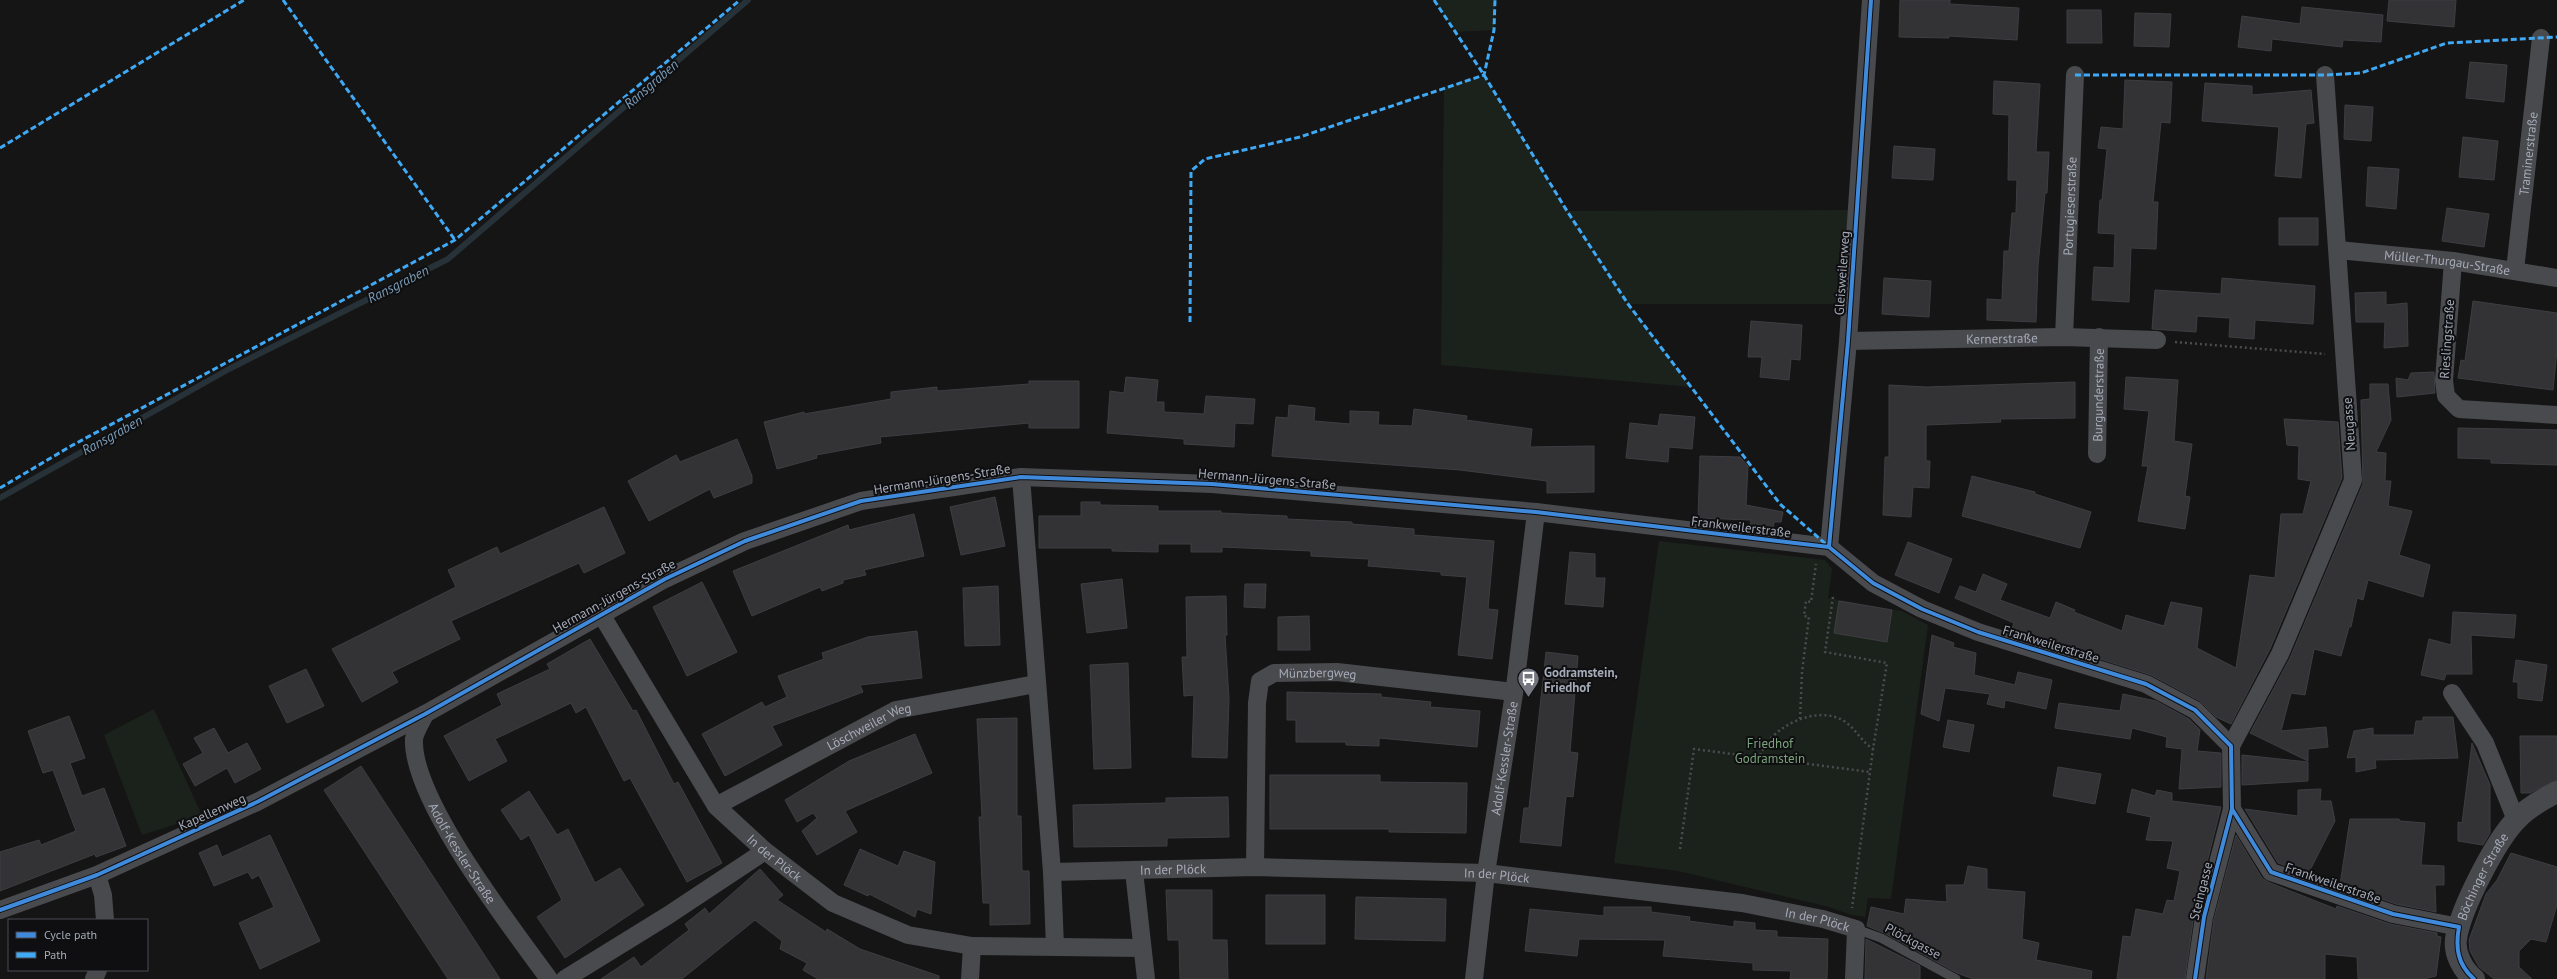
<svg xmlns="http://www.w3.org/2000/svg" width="2557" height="979" viewBox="0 0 2557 979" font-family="'PT Sans',sans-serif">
  <rect width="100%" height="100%" fill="#151515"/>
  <!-- green -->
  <path fill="#1b221c" d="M1434,0H1495L1494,30L1455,32Z
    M1484,75L1567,211L1857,210L1850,304H1629L1691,387L1441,365L1444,87Z
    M1659,541L1825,560L1832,569L1828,598L1902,611L1928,625L1891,899L1868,898L1865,917L1851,915L1829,907L1678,871L1614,863Z
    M154,709L202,816L142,835L104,735Z"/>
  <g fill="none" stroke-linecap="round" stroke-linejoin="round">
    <!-- stream -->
    <path stroke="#273138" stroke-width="6" d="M0,498L229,369L448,259L748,0"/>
  </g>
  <!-- building -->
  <path fill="#333335" stroke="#3d3e42" d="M1900,0H1950V4L2019,8L2017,40L1949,36V38L1899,37Z
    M2389,0H2456L2454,27L2387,21Z
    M2302,7L2383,15L2381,42L2343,40L2342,47L2272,39L2271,51L2238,47L2242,16L2300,24Z
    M2067,10H2101L2102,43H2067Z
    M2135,13L2171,14L2169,47L2134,46Z
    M2470,62L2507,65L2504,102L2466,98Z
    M2125,80L2172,82L2170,123L2161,122L2153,202H2158L2156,249L2131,248L2129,302L2092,300L2094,267L2114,268L2115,234L2098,233L2100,200H2102L2107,149L2098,148L2101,127L2123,129Z
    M1994,81L2040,84L2036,152H2049L2047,193H2045L2038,266L2036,322L1987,320V299L2002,300L2004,251H2009L2012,213H2016L2017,180H2008L2009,115L1993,114Z
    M2205,83L2252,86V95L2311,90L2314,123L2306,124L2301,178L2275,176L2279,127L2202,121Z
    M2345,105L2373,107L2371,141L2344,139Z
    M2463,137L2498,141L2494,180L2459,177Z
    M1894,146L1935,149L1933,180L1892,178Z
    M2368,167L2399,169L2396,209L2366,206Z
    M2447,208L2489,214L2484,247L2442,241Z
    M2279,218H2318V245H2279Z
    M1884,278L1931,281L1929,317L1882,314Z
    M2222,278L2315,286L2313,324L2255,320L2254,339L2229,337L2230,318L2197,316L2196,332L2152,329L2155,290L2221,294Z
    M2386,292V305L2407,303L2408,346L2384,348L2385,322H2356L2355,293Z
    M2473,301L2557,313V350L2553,390L2458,378L2461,360L2465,361Z
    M1751,321L1802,325L1800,360L1791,359L1789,380L1760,377L1762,357H1748Z
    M2434,372L2435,393L2397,397L2396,378L2408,380L2411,373Z
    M1126,377L1158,380L1156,402H1164V412L1204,414L1206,396L1255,399L1253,424L1235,423L1234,447L1184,444V439L1107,433L1110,391L1124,393Z
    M2126,377L2178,380L2174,441L2192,444L2185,496L2190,497L2185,529L2138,521L2148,466H2142L2149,411L2124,409Z
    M1029,381H1079V428H1029V423L880,437L881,443L816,455L817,458L777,469L764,422L804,412V414L891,399V392L937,387V391L1029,384Z
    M2075,382V418L2000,419L2001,422L1926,425V461H1930L1929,488L1913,487L1911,517L1883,515L1885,457H1889V385L1926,387Z
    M2370,384H2388L2391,420L2376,452L2386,453L2385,481H2391L2388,506L2412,511L2399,555L2430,565L2423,597L2368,580L2363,600L2357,598L2351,627H2349L2341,656L2314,649L2305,695L2291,693L2281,731L2326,727L2328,747L2308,749V761L2250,733L2290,658L2363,484L2361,400L2370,399Z
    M1289,405L1315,408L1314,421L1350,424V411L1379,412L1378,425L1412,426L1414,409L1467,416L1466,420L1532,429L1530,447L1594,446V492L1547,493V481L1460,470L1272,456L1276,417L1288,418Z
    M1660,414L1695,417L1692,449L1669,447L1668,462L1626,458L1630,423L1658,426Z
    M2284,419L2338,422L2342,478L2270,649L2231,724L2216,717L2200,701L2151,675L2011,631L2014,623L1955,598L1960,586L1976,592L1983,574L2007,584L2000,600L2050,618L2056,602L2075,610L2074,612L2122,631L2126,615L2164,626L2171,602L2202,608L2197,648L2236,668L2250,575L2275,578L2281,514H2303L2311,481L2298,479L2299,446L2287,445Z
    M2458,428L2557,430V465L2491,463V459L2458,458Z
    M737,439L752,476V483L714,498L710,489L649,521L628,481L676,455L680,462Z
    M1700,456L1740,457L1748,466L1746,505L1783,512L1781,522H1774L1773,530L1750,526L1751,520L1698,518Z
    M1972,476L2035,492V494L2091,512L2080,548L1962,516Z
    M995,497L1005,546L961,555L950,507Z
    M1081,502H1100V505L1158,506V511H1221V513L1287,516V519L1352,522V524L1414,529V535L1494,541L1488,609L1498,610L1492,659L1458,655L1467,577L1441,575V572L1368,566L1369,559L1311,556V551L1222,547V552H1191V544H1158V552L1112,551V548H1039V516H1081Z
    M604,507L625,553L584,573L579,563L451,621L460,639L392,672L398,682L362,702L332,649L456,587L448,570L497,547L500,554Z
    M914,514L924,556L864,570L866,575L843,580V583L822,591L820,587L752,616L733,571L848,525L849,530Z
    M1908,542L1952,559L1939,593L1895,575Z
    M1570,552L1595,554V578H1605L1603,607L1565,604Z
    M1122,579L1127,628L1087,633L1081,584Z
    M702,582L737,652L687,676L653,607Z
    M1245,584H1266L1265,608L1244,607Z
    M998,586L1000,645L965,646L963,588Z
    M1226,596L1227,635H1225L1229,699L1227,758L1192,757L1194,695L1184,696L1182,657H1187L1186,597Z
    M1839,601L1892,610L1887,642L1834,633Z
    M2453,612L2516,615L2514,638L2471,635L2472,674H2446L2444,680L2421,675L2429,639L2451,645Z
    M1309,616L1310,650H1278V617Z
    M917,631L922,678L860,685L863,692L772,726L782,745L725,776L702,734L762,702L765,707L787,697L778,676L824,659L822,653L868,637Z
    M1932,635L1954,643L1953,647L1976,653L1974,675L2015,685L2018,672L2052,680L2046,709L2005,700L2004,708L1987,704L1990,694L1945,688L1939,721L1921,714Z
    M590,639L633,711L636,710L674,784L678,782L722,863L687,882L630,778L624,781L586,707L576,713L571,703L495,739L507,761L469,781L444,736L502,705L497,694L550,669L547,664Z
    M1546,652L1578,656L1570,752L1578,753L1573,797L1566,796L1561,846L1520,842L1524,808H1529Z
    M2516,660L2547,665L2542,701L2518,698V682H2513Z
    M1128,663L1131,768L1094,769L1090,665Z
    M306,669L324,706L287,723L269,686Z
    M1287,692L1381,694V697L1431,702L1430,707L1480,711L1477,747L1379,738V746L1346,745V742H1296V720H1287Z
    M2123,694L2156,701L2189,719L2200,730L2197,751L2221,753V787L2179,789L2182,749L2166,747L2167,737L2132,728L2130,739L2055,728L2059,703L2120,711Z
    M69,716L85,758L70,763L82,796L104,788L126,846L96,857L95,854L0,891V852L39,840L41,845L76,831L53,770L43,773L28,731Z
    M2423,717H2453L2458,758L2375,760L2376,768L2356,772V757L2347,758L2354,731L2373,728V735H2414L2416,721H2423Z
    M1017,718V816H1021L1022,871H1029L1030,924L990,925V903H983L979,817H982L977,719Z
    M1948,720L1974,725L1969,752L1943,747Z
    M214,728L228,753L247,743L261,769L235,783L227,768L195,786L183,764L203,753L194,738Z
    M915,734L932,773L845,811L857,832L817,855L802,831L817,818L813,813L797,822L785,800L849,761Z
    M2520,736H2557V780L2530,793H2521Z
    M2472,743L2490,785V833L2483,845L2458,841V822L2462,823Z
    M2242,755L2308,762V781L2242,785Z
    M361,766L500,979H448L324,790Z
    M2058,767L2101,774L2095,804L2053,796Z
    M1270,775H1380V782L1467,783L1466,833L1389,832V829H1270Z
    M2132,789L2155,796L2157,790L2172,793V801L2221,807L2194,914L2185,979H2117L2123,936L2131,937L2136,909L2163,914L2167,900L2174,901L2180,871L2167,868L2173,841L2146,840L2151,817L2127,812Z
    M2321,789L2320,801H2331L2335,821L2308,874L2278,863L2245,809L2298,816V790Z
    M529,791L557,835L568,829L595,883L620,868L644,905L565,958L537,917L562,900L529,835L521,840L501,810Z
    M1228,797L1229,837L1167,838V846L1074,847L1073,805L1166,803V798Z
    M2350,819H2399L2400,821L2425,823L2421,865L2444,866V885H2435L2436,912L2396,904L2340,885Z
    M270,835L320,941L260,969L239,923L274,907L259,875L252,879L248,872L214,886L199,853L217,845L222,857Z
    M2236,835L2262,878L2268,882L2336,909L2337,906L2390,924L2437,933V936L2441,937L2436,976L2424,979H2358L2357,957L2325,954V979H2206L2214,919Z
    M860,849L898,866L904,851L935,862L931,914L917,909L915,917L869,894L868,896L844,885Z
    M2511,853L2557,867V905L2546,942L2531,939L2519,951V967L2532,979H2494L2479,967L2470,951L2469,940L2486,894L2497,880Z
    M1968,866L1987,869V889L2025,892L2022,939L2039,943L2036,960L2092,971L2091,979H1973L1957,973L1884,933L1867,926L1871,907L1904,914L1906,899L1947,902L1946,885H1964Z
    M760,869L783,895L777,900L826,932L827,929L860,949L939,976V979H818L803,970L807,963L780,949L782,941L755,920L682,979H601L634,957L641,967L689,930L685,924L705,908L709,914Z
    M1166,890H1212V940H1227L1228,979H1180L1179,940H1168Z
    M1266,895H1325V944H1266Z
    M1356,897L1446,899L1445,941L1355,939Z
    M1604,907H1651V912L1690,917L1689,921L1734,927V921L1755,923V930L1777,931V937L1828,939L1827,979H1790L1791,971L1753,970V963L1663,956L1665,940L1579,939L1577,956L1525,951L1530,909L1604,916Z
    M1866,939L1920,966V979H1865Z"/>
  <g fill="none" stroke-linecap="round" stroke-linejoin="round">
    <!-- path -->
    <path stroke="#4b4c50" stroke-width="2.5" stroke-dasharray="2 3" stroke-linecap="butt" d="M2175,342L2325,354
      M1833,597L1825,652L1887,663L1873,749L1852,908
      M1800,719L1802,672L1809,617L1804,616L1806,601L1811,602L1816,564
      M1759,760C1765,729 1816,703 1844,721C1856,729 1861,741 1873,749
      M1680,849L1694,749L1870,772"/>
    <!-- lane -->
    <path stroke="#494a4e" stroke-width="9" d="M1856,929L1881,938L1956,979"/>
    <!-- street -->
    <g stroke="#494a4e" stroke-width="18">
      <path id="s1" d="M2338,250L2453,261L2557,278"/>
      <path d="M2453,261L2444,380L2446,396L2459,409L2557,415"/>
      <path id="s2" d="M2515,270L2541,38"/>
      <path id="s3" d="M2064,337L2075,75"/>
      <path id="s4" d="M1848,341L2064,337L2157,340"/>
      <path id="s5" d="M2097,454L2099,337"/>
      <path d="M1021,477L1052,872L1055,946"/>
      <path d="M1829,547L1848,341L1871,0"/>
      <path id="s6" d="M601,614L716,806L765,851L833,903L908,935L972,946L1141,948"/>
      <path d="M2452,693L2485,743L2516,820"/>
      <path id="s7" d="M425,714C422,721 415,731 414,739C411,799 512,928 549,979"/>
      <path d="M2231,746L2280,654L2353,480L2325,75"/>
      <path id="s8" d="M716,806L896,710L1036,684"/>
      <path id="s9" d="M1255,867L1257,703L1260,681L1274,673L1337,672L1514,692"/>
      <path d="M1134,871L1146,979"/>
      <path id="s10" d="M1052,872L1255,867L1486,873L1742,903L1823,919L1856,929L1854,979"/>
      <path d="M97,875L103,895L105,920"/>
      <path d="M0,910L97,875L257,802L425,714L665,579L745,541L861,501L1021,477L1212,484L1536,512L1829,547L1873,583L1922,609L1978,632L2146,684L2195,710L2231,746L2232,809L2271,872L2393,914L2459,927"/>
      <path d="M94,979L98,970"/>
      <path d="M565,979L667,916L765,851"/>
      <path d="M970,979L972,946"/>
      <path id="s11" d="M1474,979L1486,873L1515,687L1536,512"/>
      <path d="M2195,979L2204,917L2232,809"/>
    </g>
    <!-- secondary -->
    <path stroke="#48494d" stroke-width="22" id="s12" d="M2474,979C2463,970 2454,954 2456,939C2460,910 2496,840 2517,819C2527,808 2543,799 2557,792"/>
    <!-- quiet -->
    <path stroke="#3fa9f5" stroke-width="3" stroke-dasharray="6 3" stroke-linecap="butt" d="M283,0L455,240
      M1434,0L1484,75L1567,211L1628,304L1780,504L1828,546
      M2075,75H2325L2361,73L2447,43L2557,37
      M0,148L244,0
      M1190,322L1191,171L1205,159L1300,137L1484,75L1494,30L1495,0
      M0,488L71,446L455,240L740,0"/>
    <defs>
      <path id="cycleway" d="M1829,547L1848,341L1871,0
        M0,910L97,875L257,802L425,714L665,579L745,541L861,501L1021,477L1212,484L1536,512L1829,547L1873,583L1922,609L1978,632L2146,684L2195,710L2231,746L2232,809L2271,872L2393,914L2459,927C2455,948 2458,965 2474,979
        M2195,979L2204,917L2232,809"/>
    </defs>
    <!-- cycleway casing -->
    <use href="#cycleway" stroke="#0f0f11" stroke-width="6"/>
    <!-- cycleway -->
    <use href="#cycleway" stroke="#408adc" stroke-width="4"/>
  </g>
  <!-- icons -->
  <defs>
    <symbol id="bus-pin" viewBox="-11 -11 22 30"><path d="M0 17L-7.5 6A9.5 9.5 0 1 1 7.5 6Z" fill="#73767f" stroke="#0f0f11"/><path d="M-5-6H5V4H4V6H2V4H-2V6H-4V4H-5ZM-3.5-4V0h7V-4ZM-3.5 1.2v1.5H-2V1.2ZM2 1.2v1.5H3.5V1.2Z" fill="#fff"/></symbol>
  </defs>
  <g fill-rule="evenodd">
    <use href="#bus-pin" x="1516" y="666" width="25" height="34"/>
  </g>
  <g text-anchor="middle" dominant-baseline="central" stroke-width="4" stroke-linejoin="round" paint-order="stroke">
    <!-- street labels -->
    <g font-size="13" fill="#a5abb8" stroke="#0f0f11">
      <text stroke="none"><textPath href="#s2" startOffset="117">Traminerstraße</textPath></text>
      <text stroke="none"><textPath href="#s3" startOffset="131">Portugieserstraße</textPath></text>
      <text stroke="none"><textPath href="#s1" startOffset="110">Müller-Thurgau-Straße</textPath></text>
      <text transform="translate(1842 273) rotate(-86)">Gleisweilerweg</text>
      <text stroke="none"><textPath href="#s4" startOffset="154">Kernerstraße</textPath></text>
      <text transform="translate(2447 339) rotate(-86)">Rieslingstraße</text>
      <text stroke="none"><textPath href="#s5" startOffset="59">Burgunderstraße</textPath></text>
      <text transform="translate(2349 424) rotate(-94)">Neugasse</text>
      <text transform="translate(942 479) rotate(-9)">Hermann-Jürgens-Straße</text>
      <text transform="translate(1267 479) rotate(5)">Hermann-Jürgens-Straße</text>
      <text transform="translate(1741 527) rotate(7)">Frankweilerstraße</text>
      <text transform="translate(614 596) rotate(-29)">Hermann-Jürgens-Straße</text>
      <text transform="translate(2051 644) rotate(17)">Frankweilerstraße</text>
      <text stroke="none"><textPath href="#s9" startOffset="246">Münzbergweg</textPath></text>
      <text stroke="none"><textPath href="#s8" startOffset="173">Löschweiler Weg</textPath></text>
      <text stroke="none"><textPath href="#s11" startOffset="223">Adolf-Kessler-Straße</textPath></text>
      <text transform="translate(212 812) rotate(-24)">Kapellenweg</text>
      <text stroke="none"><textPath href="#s7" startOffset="153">Adolf-Kessler-Straße</textPath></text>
      <text stroke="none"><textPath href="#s6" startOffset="302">In der Plöck</textPath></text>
      <text stroke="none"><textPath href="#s10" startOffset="121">In der Plöck</textPath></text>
      <text stroke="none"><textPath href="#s10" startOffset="445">In der Plöck</textPath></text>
      <text stroke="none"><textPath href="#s12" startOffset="114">Böchinger Straße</textPath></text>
      <text transform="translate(2333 883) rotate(19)">Frankweilerstraße</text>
      <text transform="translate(2201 891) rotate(-76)">Steingasse</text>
      <text stroke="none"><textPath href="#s10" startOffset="769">In der Plöck</textPath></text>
      <text transform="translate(1913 941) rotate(28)">Plöckgasse</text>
    </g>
    <!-- poi labels -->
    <g font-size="13" font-weight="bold" fill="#a5abb8" stroke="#0f0f11" text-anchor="start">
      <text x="1544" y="672">Godramstein,<tspan x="1544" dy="15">Friedhof</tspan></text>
    </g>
    <!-- park labels -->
    <g font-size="13" fill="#7aa47b" stroke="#0f0f11">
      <text x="1770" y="743">Friedhof<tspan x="1770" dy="15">Godramstein</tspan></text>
    </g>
    <!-- water labels -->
    <g font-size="14" font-style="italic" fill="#799bb6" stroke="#0f0f11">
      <text transform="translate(651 84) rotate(-41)">Ransgraben</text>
      <text transform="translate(398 284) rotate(-27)">Ransgraben</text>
      <text transform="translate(112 435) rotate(-29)">Ransgraben</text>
    </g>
  </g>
  <!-- legend -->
  <rect x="8" y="919" width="140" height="52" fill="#0f0f11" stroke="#4b4d54"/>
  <rect x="16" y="932" width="20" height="6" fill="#408adc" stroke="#4b4d54"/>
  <text x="44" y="939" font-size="12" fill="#a5abb8">Cycle path</text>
  <rect x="16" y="952" width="20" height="6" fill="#3fa9f5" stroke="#4b4d54"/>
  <text x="44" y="959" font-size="12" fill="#a5abb8">Path</text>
</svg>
